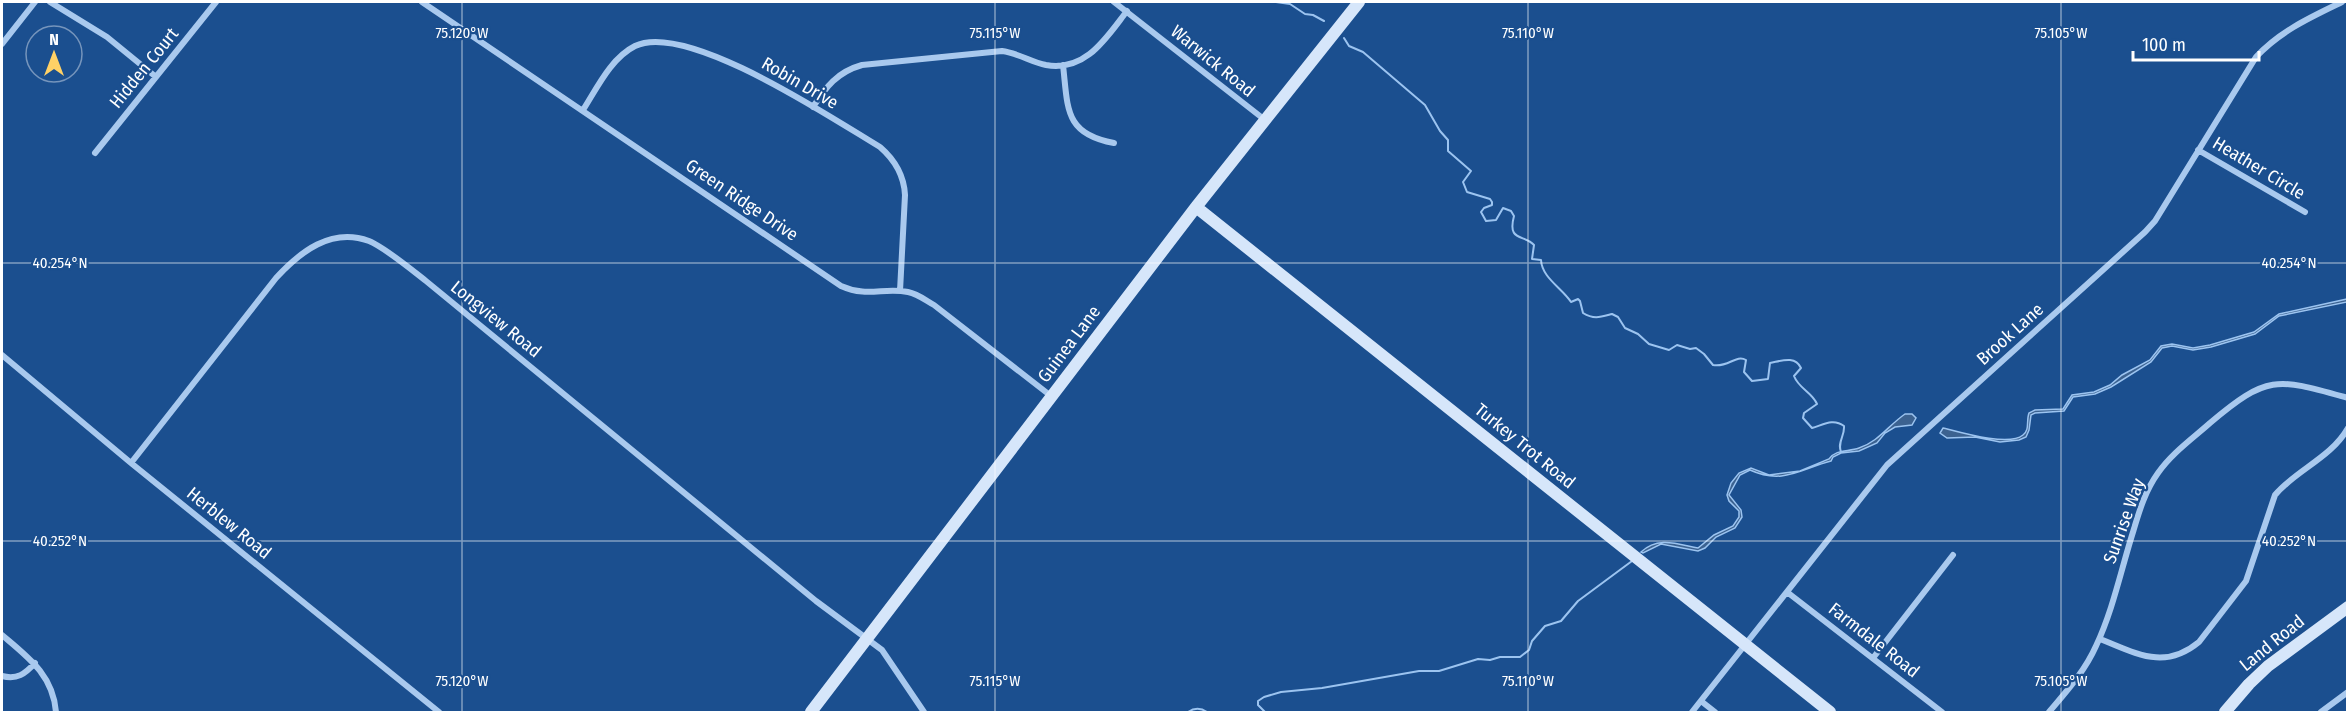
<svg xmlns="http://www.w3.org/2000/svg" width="2349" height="714" viewBox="0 0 2349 714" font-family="'Fira Sans Condensed',sans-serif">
  <rect width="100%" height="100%" fill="#1b4f8f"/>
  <!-- water -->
  <path fill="#3c6290" stroke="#9cc4f0" stroke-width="1.5" d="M2347,299V302L2279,316L2255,334L2211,347L2193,350L2172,346L2162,348L2151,362L2111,387L2095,394L2073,397L2064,411L2035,413L2031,415L2029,430L2026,437L2019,440L2000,442L1975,437L1947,438L1940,433L1943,428C1959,432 2009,447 2023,435C2030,430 2026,421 2029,413L2035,410L2063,409L2072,395L2094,392L2110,385L2122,375L2150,360L2161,346L2172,344L2193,348L2210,345L2254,332L2279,314Z
    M1905,414H1912L1916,418L1912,425L1895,427L1885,433L1877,443L1859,451L1841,453L1833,457L1831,461C1800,469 1783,485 1750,470L1740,475L1729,495L1741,510L1742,517L1735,528L1716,537L1705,548L1698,551L1661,544L1643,553L1641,552C1658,536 1677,544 1698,548L1714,535L1733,526L1739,517V511L1729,501L1727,495L1731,483L1739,473L1751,468L1769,475L1800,471L1829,459C1836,449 1848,452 1859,448C1878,442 1889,425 1905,414Z"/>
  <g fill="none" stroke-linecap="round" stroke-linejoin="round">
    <!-- stream -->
    <path stroke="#9cc4f0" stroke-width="2" d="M1276,2L1290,4L1305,14L1313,15L1324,21
      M1344,38L1349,46L1363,52L1425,105L1440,131L1448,140V151L1471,171L1463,182L1467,192L1490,199L1492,202V205L1484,208L1481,212L1486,221L1496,220L1503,208L1511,211L1514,216C1507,242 1524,234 1534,245L1532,259L1541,260C1542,278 1562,288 1571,302L1578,299L1580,301L1583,313C1594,320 1601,317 1612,314L1618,317L1625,328L1638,334L1649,344L1669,350L1677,345L1690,349L1696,348L1704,354L1713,365C1728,368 1736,354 1746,360L1744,372L1752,381L1768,379L1770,363C1781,361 1795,355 1801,368L1794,376C1799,389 1812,392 1817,404L1804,413L1803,418L1812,428C1823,425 1833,418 1844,426C1845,436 1837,442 1841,452
      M1188,712C1194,708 1201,708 1207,712
      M1265,712L1258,705V701L1264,697L1281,692L1322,688L1419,671H1439L1478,659L1490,660L1500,657H1520L1529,650L1532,641L1545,626L1561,621L1578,601L1632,561"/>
    <!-- street -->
    <path stroke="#a9c9ee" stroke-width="6" d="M50,2L107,37L156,77
      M422,2L841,286C868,298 883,287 908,292C918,294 925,300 934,305L1051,396
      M1114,2L1265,120
      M2,44L35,2
      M1063,65C1068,108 1064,134 1114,143
      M813,107C826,87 837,72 862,65L1002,51C1018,53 1031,62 1046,65C1086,72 1106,38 1127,11
      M583,110C597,88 611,58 635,46C687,21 833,119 880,147C895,160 904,175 905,195L900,291
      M2198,150L2305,212
      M95,153L216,2
      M2,355L131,463L439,712
      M131,463L276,278C300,252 331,227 369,241C384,247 412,270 426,281L816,601L882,650L924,712
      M1787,592L1942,712
      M2,635C28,657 53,675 56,712
      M2100,639C2136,653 2164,671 2199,642L2246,581L2275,495C2296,470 2331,458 2348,428
      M1873,658L1953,555
      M2,676C17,680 25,674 35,663
      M1701,701L1715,712
      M1692,712L1887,465L2145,232L2155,221L2256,57C2280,31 2311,17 2342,2
      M2049,712C2066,692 2085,671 2096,646C2113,610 2121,570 2133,532C2139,512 2145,491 2158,473C2172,453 2192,439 2210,423C2268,374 2277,378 2348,398
      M2321,712L2348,692"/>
    <!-- secondary -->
    <path stroke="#d6e6fa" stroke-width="12" d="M1196,207L1830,712
      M811,712L1196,207L1359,2
      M2225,712L2249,684L2268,666L2348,607"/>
  </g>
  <!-- ticks -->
  <path fill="none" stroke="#fff" stroke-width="1.5" stroke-opacity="0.45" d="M462,2V712M995,2V712M1528,2V712M2061,2V712M2,263H2348M2,541H2348"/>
  <g text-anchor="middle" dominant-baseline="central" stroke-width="4.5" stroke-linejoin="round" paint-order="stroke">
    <!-- street labels -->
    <g font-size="18" fill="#fff" stroke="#1b4f8f">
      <text transform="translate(1213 61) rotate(39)">Warwick Road</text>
      <text transform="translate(144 68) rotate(-51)">Hidden Court</text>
      <text transform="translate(800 83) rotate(30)">Robin Drive</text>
      <text transform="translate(2259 168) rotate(31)">Heather Circle</text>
      <text transform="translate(742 200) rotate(34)">Green Ridge Drive</text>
      <text transform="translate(496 319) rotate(39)">Longview Road</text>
      <text transform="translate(2010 334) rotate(-42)">Brook Lane</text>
      <text transform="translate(1069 344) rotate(-53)">Guinea Lane</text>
      <text transform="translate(1525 446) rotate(39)">Turkey Trot Road</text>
      <text transform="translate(2124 521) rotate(-70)">Sunrise Way</text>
      <text transform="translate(229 523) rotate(39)">Herblew Road</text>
      <text transform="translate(1874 640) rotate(38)">Farmdale Road</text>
      <text transform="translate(2272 643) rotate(-39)">Land Road</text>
    </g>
  </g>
  <g font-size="15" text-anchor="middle" fill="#fff" stroke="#1b4f8f" stroke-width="4.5" stroke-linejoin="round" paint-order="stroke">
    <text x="462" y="38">75.120°W</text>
    <text x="995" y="38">75.115°W</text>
    <text x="1528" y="38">75.110°W</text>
    <text x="2061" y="38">75.105°W</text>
    <text x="60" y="268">40.254°N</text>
    <text x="2289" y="268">40.254°N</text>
    <text x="60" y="546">40.252°N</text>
    <text x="2289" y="546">40.252°N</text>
    <text x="462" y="686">75.120°W</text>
    <text x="995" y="686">75.115°W</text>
    <text x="1528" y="686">75.110°W</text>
    <text x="2061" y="686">75.105°W</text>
  </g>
  <!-- border -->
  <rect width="2349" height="714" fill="none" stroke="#ffffff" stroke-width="6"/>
  <!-- north arrow -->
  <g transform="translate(54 54)"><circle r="28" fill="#1b4f8f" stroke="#7695bc" stroke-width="1.5"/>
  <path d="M0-4.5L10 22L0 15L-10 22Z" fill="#ffd166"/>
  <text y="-9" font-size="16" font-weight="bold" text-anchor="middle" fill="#ffffff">N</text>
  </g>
  <!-- scale -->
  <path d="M2133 51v9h126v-9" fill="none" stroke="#ffffff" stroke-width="3"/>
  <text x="2142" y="51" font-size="18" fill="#ffffff" stroke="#1b4f8f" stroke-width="4.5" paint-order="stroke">100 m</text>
</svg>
